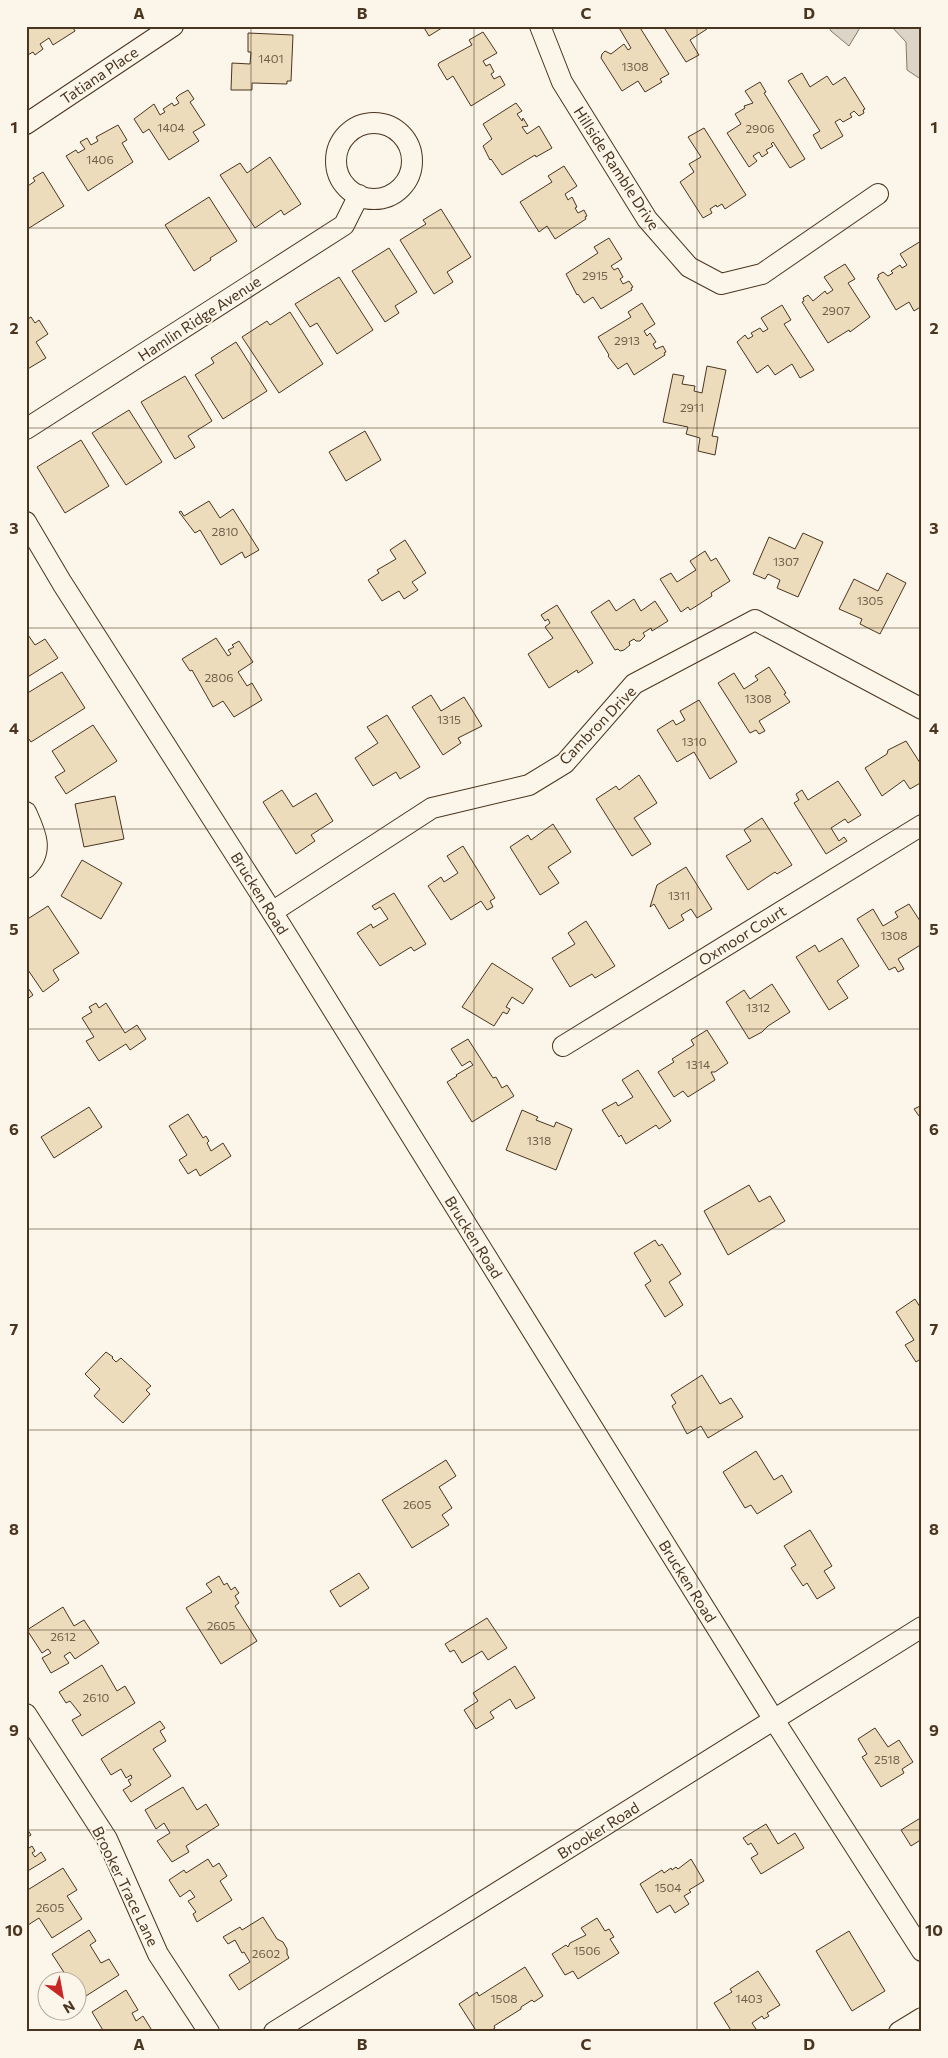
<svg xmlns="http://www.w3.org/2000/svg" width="948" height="2058" viewBox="0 0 948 2058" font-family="Commissioner,sans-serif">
  <rect width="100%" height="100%" fill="#fbf6e9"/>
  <!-- water -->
  <path fill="#dcd4c6" stroke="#887966" d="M828,26H861L849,46L831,31Z
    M891,26H922V80L907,70L906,42Z"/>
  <!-- building -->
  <path fill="#ecdcbc" stroke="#4a3520" d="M26,26H72L75,31L53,45L49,38L40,44L43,49L35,55L33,52L26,56Z
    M423,26H445L429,36Z
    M618,26H639L669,74L660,79L662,82L645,92L638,81L622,91L601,58L602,54L605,51L611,54L624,44L628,50L631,48Z
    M663,26H705L707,29L690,40L699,55L686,62Z
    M483,32L497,53L483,61L486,66L490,64L494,72L491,74L494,79L500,76L505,85L471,106L453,76L447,80L438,65L439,63L472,45L469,40Z
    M248,33L293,35L291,81H287V84L252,83V90H231L232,63L250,64L251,52H248Z
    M802,73L810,87L827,76L833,85L845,77L865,109L863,110L864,113L859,116L854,111L850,114L852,117L843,122L840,119L835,122L843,136L821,149L813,135L820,131L788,81Z
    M760,82L766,92L764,93L805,159L790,168L773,142L771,144L773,146L766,150L768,153L762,157L759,152L753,156L757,161L749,167L727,133L741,124L735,114L745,108L744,106L753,103L745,91Z
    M188,90L194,99L190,102L205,125L193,132L199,141L169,160L149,129L143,133L134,119L154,104L160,115L165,112L163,109L172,103L174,106L179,103L176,98L179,95Z
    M516,103L522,111L517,114L522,121L523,118L528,126L522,127L527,134L539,126L552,148L536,157L535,155L502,175L491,159L490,160L483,146L492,139L483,124Z
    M118,125L127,140L122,143L133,162L88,191L66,156L76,150L78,153L85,149L80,142L87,138L91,145L98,141L96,137Z
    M704,128L746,195L725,209L722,204L717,207L716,205L710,209L712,213L703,218L680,182L694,172L689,164L701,157L688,137Z
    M270,157L301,204L284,215L281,210L255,228L220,175L240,163L247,173Z
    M564,166L577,186L565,194L568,200L572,197L577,207L575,208L578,213L584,210L587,216L585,217L586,219L555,239L547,226L539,232L520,202L552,182L548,176Z
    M43,172L64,206L26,230V184L28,186L35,181L33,178Z
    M209,197L237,241L210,258L211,260L194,271L165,225Z
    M441,209L471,257L447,272L453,282L434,294L400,240L426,224L423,220Z
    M609,238L622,259L611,266L614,270L618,268L623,277L620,279L623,284L629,281L633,287L631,288L632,290L601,309L593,297L584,303L578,294L577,295L566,274L598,253L594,247Z
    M921,241L922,306L914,311L909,302L896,310L877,278L879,277L878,275L883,272L888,276L893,273L891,271L900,265L902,268L907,265L900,254Z
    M389,248L417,292L395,306L399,313L385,322L352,271Z
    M845,264L855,279L848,283L870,317L850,332L849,330L828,343L802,302L804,301L803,298L808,295L813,301L825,291L827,294L833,290L824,277Z
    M339,277L373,330L337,354L317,323L310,327L295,304Z
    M642,303L655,324L644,331L647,336L650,333L656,342L653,344L656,349L663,346L666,352L664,353L665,355L634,375L627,363L618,369L608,356L609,355L598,337L631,317L628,312Z
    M782,305L791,320L784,324L814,370L800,378L792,364L775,375L768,365L757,373L737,342L745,335L748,339L753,336L751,333L760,328L763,332L768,329L761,318Z
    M290,312L323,364L279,393L242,337L267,321L270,325Z
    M31,317L35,323L39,320L48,334L36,342L46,358L26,370V320Z
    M236,342L267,391L223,419L195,375L214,363L211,358Z
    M707,366L726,370L712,436L718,437L715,455L698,451L700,438L686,434L688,427L663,422L673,374L684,376L682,384L695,386L694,391L702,393Z
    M185,376L212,421L188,436L195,447L175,459L141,402Z
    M129,410L162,462L126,485L92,433Z
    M365,431L381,460L346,481L329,452Z
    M81,440L109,486L65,513L37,467Z
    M209,501L220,518L233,509L259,550L245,558L242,552L221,565L200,530L195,533L179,512L181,511L184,516Z
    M803,533L823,542L798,597L777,588L780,580L768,574L765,579L753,574L769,537L795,549Z
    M405,540L426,573L412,582L418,590L404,599L399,591L382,601L368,580L379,573L377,570L396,559L390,550Z
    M705,551L711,561L716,558L730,581L711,593L712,596L690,610L688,607L681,612L660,579L671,573L677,582L696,570L690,561Z
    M887,573L906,583L880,634L860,624L862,619L839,609L854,579L878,591Z
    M634,599L641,611L655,601L668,621L652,631L651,628L643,633L645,636L640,641H636L634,639L629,642L630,645L624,650L620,651L618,649L615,650L591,612L609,600L616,611Z
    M557,605L593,663L578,673L577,670L549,688L528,654L553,638L545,627L550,623L548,619L545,621L541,615Z
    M26,632L35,645L45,639L58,658L26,678Z
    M216,638L228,656L231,654L228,650L234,647L232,645L239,641L253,662L238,672L247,686L252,683L262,700L234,717L223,701L213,707L192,670L190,671L182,659Z
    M769,667L786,693L784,694L790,702L759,721L765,731L759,734L756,730L750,733L718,683L734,673L744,689L758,680L755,676Z
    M62,672L85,708L31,742L26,735V694Z
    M431,695L441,711L464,697L482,726L458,738L461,743L443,755L412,707Z
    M699,700L737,762L710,779L694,752L677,762L657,730L673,720L676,725L685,720L680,711Z
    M387,715L420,767L400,779L396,772L373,786L355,758L378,743L367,727Z
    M93,725L117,761L66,794L55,777L65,771L52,751Z
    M906,741L922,766V782L910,789L904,780L882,796L865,768L887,754L888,750Z
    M639,775L657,803L634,818L651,844L632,856L596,799L616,786L619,790Z
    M838,781L861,815L848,823L845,819L831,828L839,841L844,837L847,841L826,854L794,803L799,800L796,794L802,790L808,800Z
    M282,790L293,807L316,793L333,821L311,835L315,841L296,854L263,802Z
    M115,796L124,839L84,847L75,804Z
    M762,818L792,865L777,874L775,872L748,890L726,856L751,841L744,830Z
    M553,824L571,852L548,867L559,883L540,895L510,847L528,835L531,840Z
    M463,846L495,898L490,901L493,907L487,910L481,901L451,920L428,886L441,877L444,882L458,873L447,856Z
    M82,860L122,883L101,919L61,896Z
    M686,867L712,909L697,918L691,909L681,915L684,920L669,929L654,904L650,907L657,885Z
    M394,893L426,944L414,951L411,947L380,966L357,933L371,924L373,928L388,919L380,907L375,910L372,906Z
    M909,904L922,924V944L898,959L904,969L898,972L895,967L889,970L857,919L873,909L883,926L898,917L895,912Z
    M48,906L79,953L53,970L59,980L43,992L26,967V920Z
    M586,921L615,966L595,978L592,974L570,987L552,958L575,944L568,933Z
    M842,938L859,966L837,981L848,998L829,1010L796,957L815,945L819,952Z
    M492,963L533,989L523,1004L512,997L506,1007L510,1009L507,1014L503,1012L494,1026L462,1007Z
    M772,984L790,1012L768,1026L762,1032L749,1039L726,1002L744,990L750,999Z
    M26,985L33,995L26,1000Z
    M96,1003L99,1008L106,1003L125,1033L137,1025L146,1039L130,1050L126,1044L99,1061L86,1041L94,1037L82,1018L92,1012L89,1007Z
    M707,1030L728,1063L715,1072H711L715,1080L688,1097L683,1091L674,1097L658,1072L674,1062L672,1059L694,1045L691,1040Z
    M468,1039L493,1078L496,1077L502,1088L507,1085L514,1096L472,1122L447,1082L457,1076L456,1075L473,1065L470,1061L462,1066L451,1049Z
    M638,1070L671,1121L659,1129L656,1125L626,1144L621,1135L619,1137L602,1110L616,1102L618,1106L633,1097L622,1080Z
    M922,1105V1114L919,1116L914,1109Z
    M89,1107L102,1127L54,1158L41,1137Z
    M522,1110L538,1117L536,1120L554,1127L556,1122L572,1129L556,1170L506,1150Z
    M188,1114L203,1138L206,1136L209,1141L207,1143L211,1151L223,1143L231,1156L200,1176L196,1169L188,1174L179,1160L187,1155L169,1126Z
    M749,1185L759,1202L770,1196L785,1221L728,1255L704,1211Z
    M655,1240L659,1246L662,1244L681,1274L669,1282L683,1305L665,1317L645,1285L651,1281L634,1253Z
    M915,1299L922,1310V1358L916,1362L905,1345L914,1340L896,1312Z
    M106,1352L113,1357L112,1358L116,1362L121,1358L151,1386L146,1390L150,1394L123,1423L94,1396L100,1389L85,1374Z
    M702,1375L720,1404L731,1398L743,1417L708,1438L701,1426L687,1434L672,1406L676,1403L671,1395Z
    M756,1451L774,1480L782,1475L792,1492L757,1514L751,1505L745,1508L723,1472Z
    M446,1460L456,1476L439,1487L452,1508L442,1515L449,1525L412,1548L382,1500Z
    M810,1530L832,1566L824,1571L835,1588L817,1599L807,1583L803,1586L791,1568L796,1565L784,1546Z
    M359,1573L369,1588L340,1607L330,1591Z
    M219,1576L224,1585L227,1583L231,1590L235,1587L239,1593L235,1596L239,1603L235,1606L257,1641L221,1664L186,1608L212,1592L206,1584Z
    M63,1607L74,1626L84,1620L99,1643L75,1659L70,1652L64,1656L69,1663L51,1673L42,1658L51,1653L48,1649L42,1653L27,1630Z
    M487,1618L507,1648L488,1660L482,1651L462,1663L454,1650L450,1652L445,1644Z
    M102,1665L117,1691L125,1686L135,1703L82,1736L72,1720L81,1715L70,1701L66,1703L59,1692Z
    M515,1666L535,1698L516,1709L510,1699L490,1712L494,1718L476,1729L464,1710L478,1701L473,1693Z
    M160,1721L165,1728L160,1731L166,1741L153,1749L171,1776L131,1802L123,1790L131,1785L128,1780L132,1778L131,1775L126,1778L121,1769L111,1775L101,1759Z
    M875,1728L888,1747L899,1740L913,1762L902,1769L904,1773L881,1787L862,1757L867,1754L858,1739Z
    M183,1787L197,1810L206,1804L219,1825L186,1846L189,1852L172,1862L157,1841L170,1833L164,1823L156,1829L145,1810Z
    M922,1817V1839L911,1846L901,1830Z
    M766,1824L778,1844L795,1833L804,1848L761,1874L751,1858L758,1854L751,1843L748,1845L743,1838Z
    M26,1827L31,1835L26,1838Z
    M26,1844L29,1848L32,1846L35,1851L32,1853L35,1857L41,1852L46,1860L26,1872Z
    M208,1859L213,1867L219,1863L227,1876L220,1881L232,1900L197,1922L193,1914L196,1912L188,1901L195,1897L190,1890L180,1897L169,1880L184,1870L186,1873Z
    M691,1859L704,1881L689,1890L691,1892L684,1896L689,1904L675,1913L670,1905L657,1913L640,1884L662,1870L664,1873L671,1868L672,1870L676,1867L678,1869Z
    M63,1868L77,1890L67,1896L82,1919L52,1938L39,1918L28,1925L26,1923V1891Z
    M263,1917L277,1939L283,1942L287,1949V1954L289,1958L239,1990L229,1975L250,1962L244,1952L242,1953L235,1940L228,1944L223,1937L240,1927L242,1930Z
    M597,1918L605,1931L609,1929L614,1937L610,1939L619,1953L578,1979L573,1971L565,1975L552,1954L566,1945L568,1947L570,1943L586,1935L581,1928Z
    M89,1930L96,1941L90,1945L101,1963L109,1959L119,1975L78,2001V1980H69L52,1954Z
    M849,1931L885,1991L852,2011L816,1951Z
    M525,1967L543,1996L534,2002L532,2000L521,2007V2009L494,2026L495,2028L489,2032H477L459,2004L477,1992L479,1996Z
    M758,1971L780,2005L767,2013L769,2016L764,2019L762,2016L752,2023L758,2032H732L714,2003L732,1992L730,1989Z
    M126,1990L138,2010L132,2013L136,2021L143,2016L153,2032H104L92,2012Z"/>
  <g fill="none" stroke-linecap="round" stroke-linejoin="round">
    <defs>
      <path id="minor" d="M540,26L562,82L647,219L689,267L721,284L762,274L878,194
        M336 161a38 38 0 1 1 76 0a38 38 0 1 1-76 0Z
        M26,124L173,26
        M26,429L344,225L359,195
        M26,522L62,583L281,926L774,1720L922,1951
        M26,812C35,832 45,851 26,868
        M272,912L432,808L529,785L565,763L634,684L755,620L922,709
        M563,1046L922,825
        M26,1714L107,1839L158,1954L209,2032
        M274,2032L922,1627
        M899,2032L922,2018"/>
    </defs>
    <!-- minor casing -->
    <use href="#minor" stroke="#4a3520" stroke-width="22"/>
    <!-- minor -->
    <use href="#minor" stroke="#fbf6e9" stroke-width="20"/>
  </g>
  <!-- grid -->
  <path fill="none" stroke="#4a3520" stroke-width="1" stroke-opacity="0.55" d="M251,26V2032M474,26V2032M697,26V2032M26,228H922M26,428H922M26,628H922M26,829H922M26,1029H922M26,1229H922M26,1430H922M26,1630H922M26,1830H922"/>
  <g text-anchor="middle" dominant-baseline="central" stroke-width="4" stroke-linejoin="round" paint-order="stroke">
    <!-- number labels -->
    <g font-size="12" fill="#725f47">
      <text x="271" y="58">1401</text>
      <text x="635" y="66">1308</text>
      <text x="171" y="127">1404</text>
      <text x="760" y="128">2906</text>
      <text x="100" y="159">1406</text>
      <text x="595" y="275">2915</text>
      <text x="836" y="310">2907</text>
      <text x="627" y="340">2913</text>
      <text x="692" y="407">2911</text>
      <text x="225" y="531">2810</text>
      <text x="786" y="561">1307</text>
      <text x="870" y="600">1305</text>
      <text x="219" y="677">2806</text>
      <text x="758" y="698">1308</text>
      <text x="449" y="719">1315</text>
      <text x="694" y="741">1310</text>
      <text x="679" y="895">1311</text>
      <text x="894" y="935">1308</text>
      <text x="758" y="1007">1312</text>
      <text x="698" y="1064">1314</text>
      <text x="539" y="1140">1318</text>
      <text x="417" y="1504">2605</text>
      <text x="221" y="1625">2605</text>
      <text x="63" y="1636">2612</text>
      <text x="96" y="1697">2610</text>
      <text x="887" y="1759">2518</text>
      <text x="668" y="1887">1504</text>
      <text x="50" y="1907">2605</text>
      <text x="587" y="1950">1506</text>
      <text x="266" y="1953">2602</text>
      <text x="504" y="1998">1508</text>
      <text x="749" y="1998">1403</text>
    </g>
    <!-- street labels -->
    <g font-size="15" fill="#4a3520" stroke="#fbf6e9">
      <text transform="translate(99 75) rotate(-34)">Tatiana Place</text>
      <text transform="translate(617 168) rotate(57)">Hillside Ramble Drive</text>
      <text transform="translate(199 318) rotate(-33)">Hamlin Ridge Avenue</text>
      <text transform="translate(597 725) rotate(-46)">Cambron Drive</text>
      <text transform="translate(260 893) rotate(58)">Brucken Road</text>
      <text transform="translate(742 935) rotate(-32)">Oxmoor Court</text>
      <text transform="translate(474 1237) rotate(58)">Brucken Road</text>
      <text transform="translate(688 1581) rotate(58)">Brucken Road</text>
      <text transform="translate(598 1830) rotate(-32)">Brooker Road</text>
      <text transform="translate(126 1886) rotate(64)">Brooker Trace Lane</text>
    </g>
  </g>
  <!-- border -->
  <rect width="948" height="2058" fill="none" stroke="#fbf6e9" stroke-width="55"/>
  <!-- north arrow -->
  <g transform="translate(62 1996) rotate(148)"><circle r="24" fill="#fbf6e9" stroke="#b4a999"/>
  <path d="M0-4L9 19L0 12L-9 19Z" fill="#c62828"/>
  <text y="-8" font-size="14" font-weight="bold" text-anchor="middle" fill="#4a3520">N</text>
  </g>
  <rect x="28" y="28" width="892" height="2002" fill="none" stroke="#4a3520" stroke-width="2"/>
  <g font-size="16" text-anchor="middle" font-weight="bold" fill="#4a3520">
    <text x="139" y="19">A</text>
    <text x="362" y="19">B</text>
    <text x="586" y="19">C</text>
    <text x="809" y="19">D</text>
    <text x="14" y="133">1</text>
    <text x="934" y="133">1</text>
    <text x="14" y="334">2</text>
    <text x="934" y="334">2</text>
    <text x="14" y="534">3</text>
    <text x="934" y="534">3</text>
    <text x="14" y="734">4</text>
    <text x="934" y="734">4</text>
    <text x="14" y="935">5</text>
    <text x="934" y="935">5</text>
    <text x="14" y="1135">6</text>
    <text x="934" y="1135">6</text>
    <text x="14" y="1335">7</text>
    <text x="934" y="1335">7</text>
    <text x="14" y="1535">8</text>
    <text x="934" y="1535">8</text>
    <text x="14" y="1736">9</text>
    <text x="934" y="1736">9</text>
    <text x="14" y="1936">10</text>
    <text x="934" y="1936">10</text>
    <text x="139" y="2050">A</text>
    <text x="362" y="2050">B</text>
    <text x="586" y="2050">C</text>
    <text x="809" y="2050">D</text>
  </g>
</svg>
